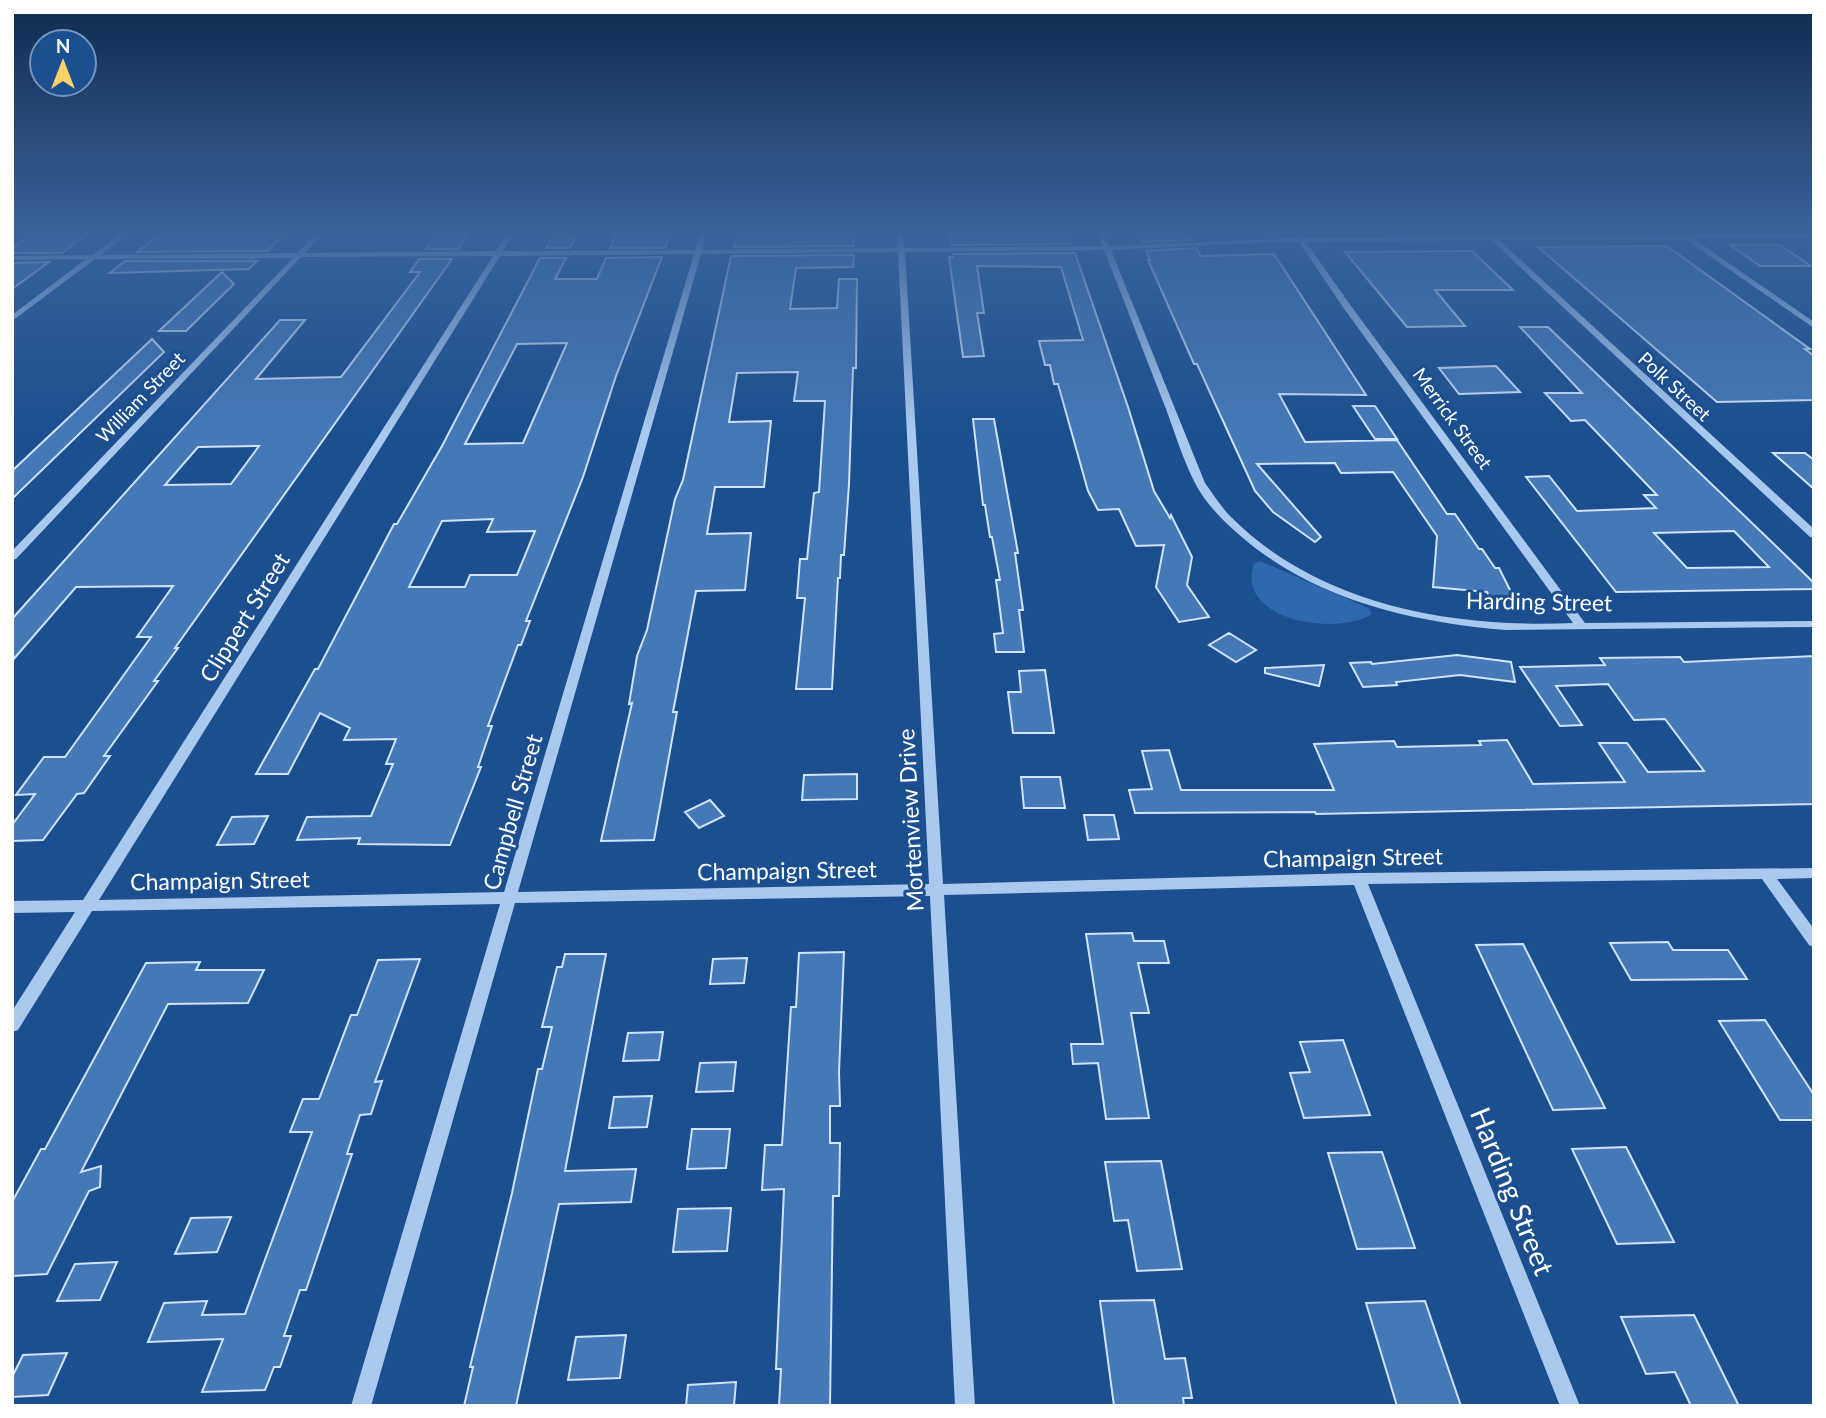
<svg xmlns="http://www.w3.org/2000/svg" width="1826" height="1418" viewBox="0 0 1826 1418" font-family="Lato,sans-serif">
  <rect width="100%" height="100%" fill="#1b4f8f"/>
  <!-- green -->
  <path fill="#2e69ad" d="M1260,561L1368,608L1372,614C1337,637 1234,620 1254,564Z"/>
  <!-- building -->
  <path fill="#4478b7" stroke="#cfe3fa" stroke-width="2" fill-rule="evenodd" d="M36,231H91L62,253H12V248Z
    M164,231H287L268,251L137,252Z
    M438,231H470L459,249H426Z
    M647,231H671L665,248H610L615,236L645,235Z
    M949,231H1067L1072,244L951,245Z
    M1137,231H1187L1192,240L1142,242Z
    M737,232L854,234V246L734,247Z
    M553,236H576L570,248H546Z
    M1730,245H1780L1811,266H1760Z
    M1667,246L1810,349H1805L1814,356V400L1717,402L1538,247Z
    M1196,248L1201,256L1274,254L1366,395L1279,394L1305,442L1397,440L1447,514H1455L1479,549H1482L1495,568H1499L1514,598L1489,597L1487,592L1433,587L1437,536L1393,472L1341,473L1335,463L1257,464L1321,537L1315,542L1273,512L1255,491L1197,364H1194L1148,260H1150L1146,251Z
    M1472,251L1513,290H1435L1465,326L1407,327L1345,252Z
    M1075,253L1128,407L1154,491L1170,518L1171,515L1192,557L1187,585L1209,617L1179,622L1156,587L1164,545L1136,546L1119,509L1098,510L1088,491L1058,384H1054L1050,365H1045L1039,341L1083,340L1061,267L977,266L984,313H977L984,356L963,357L949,257H953V254Z
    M854,255L853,267L796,268L790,309L837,308L839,279H857L856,368H853L849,484L844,555H841L840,578H838L832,689H796L805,598H797L800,559H807L814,493L819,492L825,401H794L798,372L737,373L729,422L771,421L764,487H715L707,534L751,533L745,590L696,591L673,712H677L654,840L601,841L632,703L629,704L637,656L647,630L675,499L683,480L731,256Z
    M662,257L616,376L583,477L526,621H530L521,645H518L488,726H492L478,767H481L450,845L358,844L360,838L297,840L307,817L371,816L393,764H386L396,739L344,740L350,728L320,713L288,774H256L315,669H318L394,524H397L442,446L540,258H566L555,279H597L606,258ZM567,343L523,443L465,444L517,344ZM493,519L487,532L535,531L517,575H470L465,587H409L442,521Z
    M419,259H452L175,648H178L154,681H158L104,756H110L84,793L77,794L43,840L12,841V825L35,794L16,795L44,757H65L151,637H137L173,586L76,587L12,661V619L280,320H305L256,379L341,377L420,272H410ZM259,446L231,484L165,485L198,447Z
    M125,261H257L249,269L110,273Z
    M49,262L12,289V263Z
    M222,272L234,284L186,331H159Z
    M1520,327H1548L1779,549L1814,583V589L1616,592L1526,477L1549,476L1577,511L1656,508L1644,495H1657L1585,420L1571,421L1545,393H1582ZM1734,531L1769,567L1687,568L1654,533Z
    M152,339L164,352L12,499V471Z
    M1496,366L1520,392L1459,394L1439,368Z
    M1353,406H1375L1397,439H1375Z
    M973,419H994L1018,553H1015L1023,610H1019L1024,652H996L994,634L1003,633L996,580H1000L992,537H990L985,505H983Z
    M1773,453H1805L1814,460V489Z
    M1229,633L1256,650L1236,662L1209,645Z
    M1457,655L1511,662L1515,682L1460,675L1396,682L1397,685L1363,687L1350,663L1371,662L1372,664Z
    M1814,656V804L1316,814L1315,812L1135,813L1129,790L1152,789L1142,751L1169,750L1181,790H1334L1314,744L1365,742L1394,741L1397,747L1481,745L1479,741L1507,740L1533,784L1625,782L1599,743H1627L1648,772L1704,771L1665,719L1634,720L1608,684L1556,686L1582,725L1560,726L1520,667L1605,665L1600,658L1680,657L1684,662Z
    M1324,665L1319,686L1265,673V668Z
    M1045,670L1054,733H1013L1008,692H1021L1019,671Z
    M857,774V799L802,800L804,775Z
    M1021,777H1060L1065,808H1024Z
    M710,800L724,816L699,828L685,812Z
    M1084,815H1114L1119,839L1088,840Z
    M268,816L254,844L217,845L232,817Z
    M1132,933L1134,941H1164L1169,963H1138L1149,1013H1131L1149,1118L1106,1119L1098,1063L1073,1064L1071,1044H1103L1086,934Z
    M1668,942L1673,950H1728L1747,979L1631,980L1610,943Z
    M1523,944L1605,1108L1553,1110L1476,945Z
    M844,952L839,1072L840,1106H830V1143H840L839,1196H833L830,1406H779L781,1369H776L784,1189L762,1190L765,1145H782L791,1007H796L799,953Z
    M565,954H606L565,1171L636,1169L631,1202L559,1204L516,1406H464L473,1367H470L512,1193L538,1069H542L552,1027H542L557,967H562Z
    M747,958L744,983L710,984L713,959Z
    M420,959L375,1082L382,1081L371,1114L360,1115L347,1154H352L306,1290H300L284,1336H291L280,1367H274L265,1390L202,1392L223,1339L148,1342L164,1303L207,1301L202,1315L245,1314L312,1132H290L303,1099H319L351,1015H357L378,960Z
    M200,962L196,970H264L248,1003L168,1004L81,1172L101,1166L100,1187L89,1191L47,1274L12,1276V1202L41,1149H45L146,963Z
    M1765,1020L1814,1095V1120H1780L1719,1021Z
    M663,1032L659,1060L623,1061L628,1033Z
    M1343,1040L1370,1115L1304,1118L1290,1073L1310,1072L1300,1042Z
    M736,1062L733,1091L696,1092L700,1063Z
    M652,1096L647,1127L609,1128L614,1097Z
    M692,1129H730L726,1168L687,1169Z
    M1626,1147L1674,1242L1617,1244L1572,1149Z
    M1382,1152L1415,1248L1357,1249L1328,1153Z
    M1161,1161L1182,1269L1137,1271L1128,1220L1114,1221L1105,1162Z
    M731,1208L727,1251L673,1252L678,1209Z
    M231,1217L217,1252L175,1254L191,1218Z
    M117,1262L100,1300L57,1301L75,1264Z
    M1154,1300L1165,1359L1185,1358L1192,1398H1183L1184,1406H1114L1100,1301Z
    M1425,1301L1461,1406H1397L1366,1303Z
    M1694,1315L1739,1406H1691L1675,1372L1646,1374L1621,1317Z
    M626,1335L620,1378L568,1380L576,1337Z
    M67,1353L48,1395L12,1397V1377L23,1355Z
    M736,1382L734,1406H686L688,1385Z"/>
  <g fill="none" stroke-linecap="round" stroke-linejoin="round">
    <!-- minor -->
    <path fill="#a9c9ee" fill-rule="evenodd" d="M124,231H131L101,255L297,253L318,231H325L305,253L496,251L509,231H515L503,251L695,250L701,231H707L702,250L897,248V231H903L904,248L1102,246L1097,231H1103L1109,246L1296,238L1292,231H1298L1303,238L1487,236L1490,234L1494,236L1814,234V238L1694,239L1814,322V328L1685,239L1499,240L1814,529V538L1810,537L1491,240L1306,242L1351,306L1585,623L1814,621V627L1506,630C1409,622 1311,599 1236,532C1221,519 1204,501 1195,483C1183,460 1175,433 1166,409C1145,356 1125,303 1104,250L905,252L943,884L1359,873L1814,868V878L1777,879L1814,929V947L1809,945L1762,879L1368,884L1580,1406H1560L1354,885L944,895L975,1406H955L930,896L515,903L371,1406H351L500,904L92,911L18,1030L12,1032V1011L75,912L12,913V901L83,900L493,256L301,257L16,559L12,560V551L293,258L95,259L12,321V315L86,259L12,260V256L92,255ZM1272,242H1299L1345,310L1573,623C1453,628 1320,606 1231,517C1221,507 1213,494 1205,483L1111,250ZM898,252L929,884L518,892L701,254ZM694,254L504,892L99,900L500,256Z"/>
  </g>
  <!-- sky -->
  <linearGradient id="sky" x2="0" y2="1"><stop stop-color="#0f2b4f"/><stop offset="0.54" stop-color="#39639b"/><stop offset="1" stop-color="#39639b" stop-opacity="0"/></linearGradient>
  <rect width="1826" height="430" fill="url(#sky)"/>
  <g text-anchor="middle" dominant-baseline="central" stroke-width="6" stroke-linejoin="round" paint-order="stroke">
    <!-- far-street labels -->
    <g font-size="19" fill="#fff" stroke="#1b4f8f">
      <text transform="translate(1675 386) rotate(43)">Polk Street</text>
      <text transform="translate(140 397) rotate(-46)">William Street</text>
      <text transform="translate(1453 418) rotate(54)">Merrick Street</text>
    </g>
    <!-- street labels -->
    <g font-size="23" fill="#fff" stroke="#1b4f8f">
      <text transform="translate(1539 601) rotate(1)">Harding Street</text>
      <text transform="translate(244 617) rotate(-58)">Clippert Street</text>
      <text transform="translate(512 812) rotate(-74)">Campbell Street</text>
      <text transform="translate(910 820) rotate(-93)">Mortenview Drive</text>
      <text transform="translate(1353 857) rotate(-1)">Champaign Street</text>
      <text transform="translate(787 870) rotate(-1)">Champaign Street</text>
      <text transform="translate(220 880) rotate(-1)">Champaign Street</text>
    </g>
    <!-- near-street labels -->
    <g font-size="28" fill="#fff" stroke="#1b4f8f">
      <text transform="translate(1513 1191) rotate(68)">Harding Street</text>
    </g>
  </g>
  <!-- border -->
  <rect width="1826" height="1418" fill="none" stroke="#ffffff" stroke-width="28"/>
  <!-- north arrow -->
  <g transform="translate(63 63)"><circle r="33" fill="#1b4f8f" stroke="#7695bc" stroke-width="2"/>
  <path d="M0-5L12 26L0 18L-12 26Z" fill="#ffd166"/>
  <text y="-10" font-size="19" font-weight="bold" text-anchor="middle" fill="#ffffff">N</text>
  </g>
</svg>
